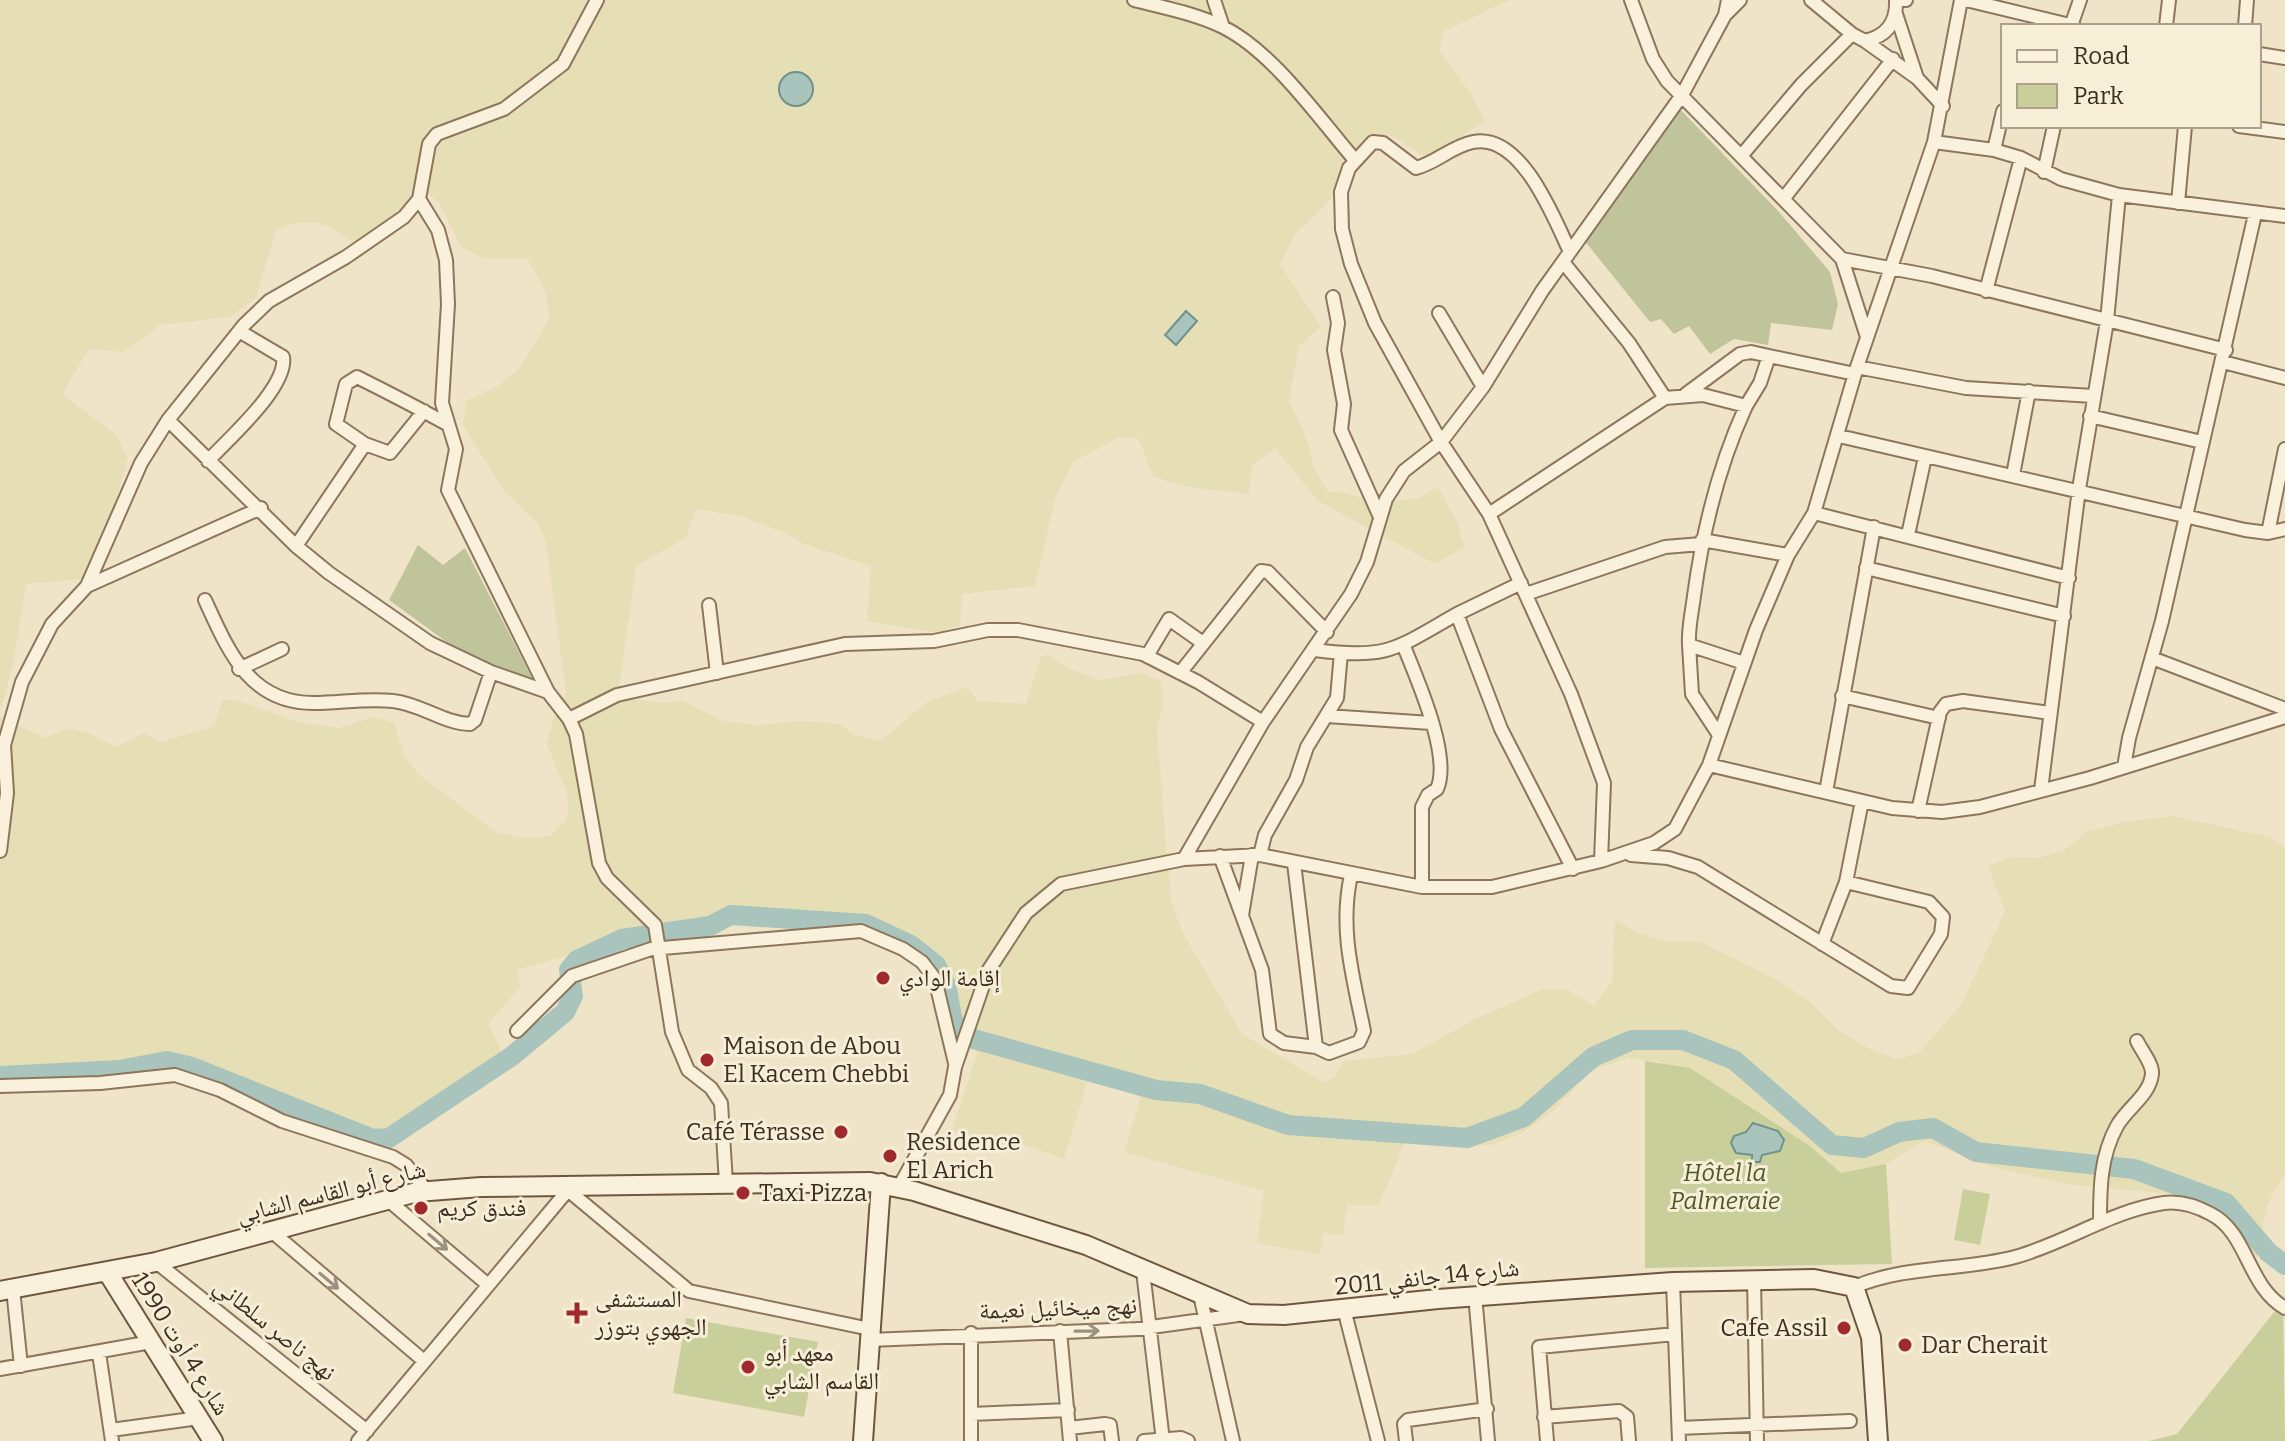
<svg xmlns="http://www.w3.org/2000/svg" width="2285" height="1441" viewBox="0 0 2285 1441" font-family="Bitter,'Noto Naskh Arabic',serif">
  <rect width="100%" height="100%" fill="#f0e4c8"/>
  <!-- farmland -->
  <path fill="#e6deb5" d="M0,0H1510L1444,31L1439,50L1471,94L1485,121L1426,158L1392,136L1372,135L1343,160L1340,190L1295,234L1280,264L1321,327L1299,346L1289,399L1309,446L1313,466L1328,492L1339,491L1377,503L1419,498L1438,487L1458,524L1464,547L1435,564L1318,501L1275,448L1252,465L1249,494L1189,487L1154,477L1138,438H1118L1074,461L1056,495L1035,586L962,594L960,625L939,633L867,621L871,566L804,544L781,531L740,516L696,509L686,538L636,566L619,688L628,698L665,703L681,700L724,721L758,725L802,721L840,724L853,735L880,741L927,702L968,687L977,701L1026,704L1041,657L1048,655L1067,668L1101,680L1139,673L1160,680L1163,701L1157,728L1165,835L1172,905L1183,933L1242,1034L1323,1082L1335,1077L1344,1061L1412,1054L1477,1018L1543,989L1568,990L1594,1006L1612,981L1615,920L1636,932L1665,941L1700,942L1776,979L1809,1001L1839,1031L1872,1050L1896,1059L1918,1054L1961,1005L2005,912L1988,866L2013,857L2039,858L2065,850L2086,832L2124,822L2173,816L2270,837L2285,848V1172L2267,1205L2257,1258L2220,1209L2199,1197L2067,1184L1992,1167L1924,1141L1886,1164L1841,1173L1810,1146L1660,1062L1628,1058L1593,1070L1551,1113L1522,1133L1492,1145L1466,1146L1443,1139H1407L1378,1205H1347L1343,1235L1323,1233L1320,1255L1257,1243L1264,1191L1124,1152L1141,1096L1088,1080L1064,1159L1012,1140L1000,1153L952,1130L977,1053L976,1037L961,1025L954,991L944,968L911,942L865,921L729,912L711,923L639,928L571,955L517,970L520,987L489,1023L502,1054L381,1139L256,1102L204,1076L177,1068L0,1076V717L45,738L69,728L90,734L116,747L144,733L161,742L214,726L223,699L239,701L299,722L339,728L373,717L394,723L404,755L419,775L496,832L522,838L551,836L566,820L569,808L566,791L547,744L553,719L566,693L546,543L537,522L504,491L463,425L466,401L498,386L520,368L549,319L546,293L527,258H484L462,248L439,202L420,189L408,207L371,238L352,242L333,228L318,223H296L276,230L256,298L230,317L160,325L124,352L89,349L62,394L116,435L128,458L109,525L82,579L26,584L14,660L0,712Z"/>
  <!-- green -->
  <path fill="#c9cf9b" d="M1645,1061L1690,1068L1810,1146L1841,1173L1886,1164L1892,1264L1645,1268Z
    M1963,1189L1990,1194L1980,1245L1954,1240Z
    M2283,1301L2285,1441H2149L2177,1434Z
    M686,1318L818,1342L804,1417L673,1393Z"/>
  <!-- cemetery -->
  <path fill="#bfc49a" d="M1675,104L1779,212L1830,272L1838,304L1832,330L1771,323L1768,345L1734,339L1710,354L1689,326L1674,334L1661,319L1650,322L1580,235Z
    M418,545L443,565L465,548L533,680L525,682L455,648L389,600Z"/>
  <!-- water -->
  <path fill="#a9c4bc" stroke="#6f938a" stroke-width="2" d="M779 89a17 17 0 1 1 34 0a17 17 0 1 1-34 0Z
    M1186,311L1197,321L1176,345L1165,335Z
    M1753,1123L1778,1131L1784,1140L1780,1151L1762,1155L1760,1162H1752V1155L1736,1153L1731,1143L1734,1136L1746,1132Z"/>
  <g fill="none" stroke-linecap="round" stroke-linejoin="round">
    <!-- river -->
    <path stroke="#a9c4bc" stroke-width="20" d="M0,1076L119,1070L167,1061L192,1067L373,1139L389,1138L512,1056L565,1012L573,996L569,970L577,960L622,939L710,926L731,915L866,924L911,945L936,965L946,985L953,1022L970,1038L1156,1090L1200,1094L1288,1125L1467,1138L1524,1117L1593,1057L1632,1040H1683L1734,1060L1832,1145L1864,1148L1899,1132L1933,1128L1976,1152L2134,1169L2226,1203L2269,1253L2285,1265"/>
    <defs>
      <path id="street" d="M1134,0C1162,7 1197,14 1223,27C1273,52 1318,117 1354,159
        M1214,0L1223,27
        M1631,0L1653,59L1667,81L1842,259L1867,337
        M1811,0L1852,34
        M1966,0L2074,26
        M1896,14L1917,78
        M1725,15L1740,0
        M2071,26L2080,0
        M2166,26L2169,0
        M2245,26L2247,0
        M1865,41L1917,78L1943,106
        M2259,54L2285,58
        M2239,126L2285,132
        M1934,142L1994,150L2021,158L2061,179L2119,195L2285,216
        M1994,150L2003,111
        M1742,155L1801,85L1852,34L1865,41C1887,36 1897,22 1896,0H1906
        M2044,172L2054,126
        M1784,198L1893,59
        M419,199L438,230L446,260L448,304L442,403L456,449L448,490L548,692L569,719L576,734L599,863L607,878L655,925L672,1032L688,1070L711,1088L721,1103L726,1183
        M2178,203L2185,126
        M1570,252C1554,218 1521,132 1473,142C1452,146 1436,163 1416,168L1383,143L1373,142L1349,168L1341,192L1342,229L1351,264L1375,323L1441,442L1489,514L1571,694L1604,783L1601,861
        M1842,259L1932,276L2226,350
        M1563,262L1629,343L1665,398
        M1986,291L2021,158
        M1333,297L1338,323L1334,350L1344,404L1341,430L1380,517
        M1439,313L1483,387
        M2223,362L2285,378
        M1857,367L1966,388L2093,396
        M1686,394L1740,354L1751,352L1769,356
        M424,411L390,453L365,444L336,424L346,384L357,377C387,392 418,408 447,424
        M2090,416L2202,442
        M168,420L296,546L329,573L430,643L491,672L548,692
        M1839,436L2245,530L2268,533L2285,529
        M208,461C228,439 288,387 283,357L239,331
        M2013,475L2029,391
        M1814,513L2069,578
        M1489,514L1665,398L1703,395L1746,406L1760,383L1769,356L1855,374
        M2268,533L2285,449
        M1908,535L1925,457
        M1702,540L1788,555
        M296,546L365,444
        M1866,568L2064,616
        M1521,583L1457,614L1501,729L1573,869
        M87,586L261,508
        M1526,594L1665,547L1701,544
        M205,600C228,650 249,703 313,703C340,703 366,698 393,701C421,704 443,723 470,724L475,720L491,672
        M709,605L717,673
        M1403,644C1416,677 1452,756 1437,789L1428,795L1422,807V887
        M1689,645C1688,628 1692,612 1694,596C1703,529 1718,467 1746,406
        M1315,650C1388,660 1395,649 1457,614
        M1147,656L1169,619L1203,643
        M2152,658L2285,709
        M239,669L282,649
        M1180,673L1261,571L1268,572L1327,632
        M1842,696L1939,718
        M1327,716L1431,723
        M569,719L617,695L845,644L934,641L988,630H1018L1143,654L1198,682L1263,722
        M1719,735L1692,694L1689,645L1744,663
        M1709,765L1892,808L1942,812L1980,807L2090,778L2285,717
        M2124,767L2129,738L2162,621L2255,214
        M2041,790L2079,489L2107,321L2119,195
        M1826,792L1874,527
        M1918,811L1940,712L1946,704L1963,701L2050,713
        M0,851L7,793L4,745L22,682L52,624L87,586L141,463L168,420L244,325L269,301L346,257L404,217L419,199L429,144L437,134L504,109L563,64L597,0
        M1260,855L1265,835L1296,780L1307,747L1337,698L1341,653
        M1631,855L1668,858L1698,867L1891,986L1908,988L1941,934L1943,917L1929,902L1846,882
        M1220,856L1262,970L1270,1034L1284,1043L1316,1047L1329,1053L1359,1042L1364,1031C1353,977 1339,929 1351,875
        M1184,859L1263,722L1351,594L1367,562L1386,499L1404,471L1441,442L1483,387L1542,291L1682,95L1725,15L1728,0
        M1294,863L1316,1047
        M1242,915L1252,855
        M1822,944L1846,882L1862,801
        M517,1031L572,976L651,949L861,931L903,949L922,962L935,979L955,1063
        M0,1086L100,1083L175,1075L220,1090L282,1121L393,1157L406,1165L426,1190
        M563,1186L689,1291L870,1329
        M899,1187L950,1095L955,1067L988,971L1026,913L1061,884L1184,859L1260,855L1422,887H1492L1601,861L1654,843L1675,829L1709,765L1756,630L1788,555L1814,513L1857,367L1934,142L1961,0
        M388,1200L487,1284
        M2100,1223C2100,1189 2100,1157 2117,1126C2127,1108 2150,1095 2152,1074C2153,1064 2141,1050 2137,1041
        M270,1230L424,1361
        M156,1262L367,1431
        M1143,1271L1163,1441
        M1754,1279L1757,1441
        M1673,1282L1679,1441
        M1854,1287C1906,1265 1962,1271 2015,1257C2066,1243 2113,1210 2164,1203C2180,1201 2198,1207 2211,1214C2248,1233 2247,1286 2285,1308
        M13,1289L21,1366
        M1200,1295L1233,1441
        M1475,1295L1488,1441
        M1344,1309L1378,1441
        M1060,1331L1070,1441
        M971,1333V1441
        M869,1340L1137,1329L1245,1314
        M99,1353L112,1441
        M0,1369L151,1342
        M971,1414L1068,1410
        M1544,1417L1619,1411L1627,1417L1629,1441
        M1069,1428L1105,1424L1110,1425L1112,1441
        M1679,1428L1850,1421
        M111,1430L199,1418
        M358,1441L568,1190
        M1144,1441L1181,1438L1188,1441
        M1406,1441L1404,1424L1408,1420L1487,1409
        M1547,1441L1539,1347L1675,1334"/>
      <path id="secondary" d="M108,1273L213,1441
        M0,1291L156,1262L417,1192L481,1187L870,1182L914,1191L1086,1245L1248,1314L1284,1315L1438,1299L1673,1282L1814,1279L1854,1287L1871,1337L1878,1441
        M863,1441L881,1183"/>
    </defs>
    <!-- street casing -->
    <use href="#street" stroke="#8d765c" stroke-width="16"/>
    <!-- secondary casing -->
    <use href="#secondary" stroke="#6f573f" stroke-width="22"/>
    <!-- street -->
    <use href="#street" stroke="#faf1dc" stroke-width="12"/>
    <!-- secondary -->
    <use href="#secondary" stroke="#faf1dc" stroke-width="18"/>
  </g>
  <!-- one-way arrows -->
  <defs><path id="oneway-shaft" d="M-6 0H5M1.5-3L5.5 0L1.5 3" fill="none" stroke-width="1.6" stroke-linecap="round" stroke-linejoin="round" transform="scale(2)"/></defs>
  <g stroke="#9c907e">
    <use href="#oneway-shaft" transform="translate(438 1242) rotate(40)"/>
    <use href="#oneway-shaft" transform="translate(329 1281) rotate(40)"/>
    <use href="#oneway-shaft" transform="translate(1087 1331) rotate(-1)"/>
  </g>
  <!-- markers -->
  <g fill="#9e2a2b" stroke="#f7eed8" stroke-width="3">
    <circle cx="883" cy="978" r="8"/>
    <circle cx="707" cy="1060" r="8"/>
    <circle cx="841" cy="1132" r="8"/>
    <circle cx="890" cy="1156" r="8"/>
    <circle cx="743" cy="1193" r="8"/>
    <circle cx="421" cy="1208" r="8"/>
    <path d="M573 1301h8v8h8v8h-8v8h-8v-8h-8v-8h8z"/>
    <circle cx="1844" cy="1328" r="8"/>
    <circle cx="1905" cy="1345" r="8"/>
    <circle cx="748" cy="1367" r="8"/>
  </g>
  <g text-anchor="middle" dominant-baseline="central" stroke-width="6" stroke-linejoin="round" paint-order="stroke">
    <!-- poi labels -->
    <g font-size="24" fill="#3d2e20" stroke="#f7eed8" text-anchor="start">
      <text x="899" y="978">إقامة الوادي</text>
      <text x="723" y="1046">Maison de Abou<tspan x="723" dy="28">El Kacem Chebbi</tspan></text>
      <text x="825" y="1132" text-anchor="end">Café Térasse</text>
      <text x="906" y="1142">Residence<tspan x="906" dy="28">El Arich</tspan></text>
      <text x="759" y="1193">Taxi Pizza</text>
      <text x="437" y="1208">فندق كريم</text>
      <text x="595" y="1299">المستشفى<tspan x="595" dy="28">الجهوي بتوزر</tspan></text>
      <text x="1828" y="1328" text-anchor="end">Cafe Assil</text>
      <text x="1921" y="1345">Dar Cherait</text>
      <text x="764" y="1353">معهد أبو<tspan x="764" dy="28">القاسم الشابي</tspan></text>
    </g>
    <!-- park labels -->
    <g font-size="24" font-style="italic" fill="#4d5a26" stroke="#f7eed8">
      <text x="1725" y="1173">Hôtel la<tspan x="1725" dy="28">Palmeraie</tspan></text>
    </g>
    <!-- street labels -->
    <g font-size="24" fill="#3d2e20" stroke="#f7eed8">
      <text transform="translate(331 1192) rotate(-14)">شارع أبو القاسم الشابي</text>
      <text transform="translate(1427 1277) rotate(-6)">شارع 14 جانفي 2011</text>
      <text transform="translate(1058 1308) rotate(-2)">نهج ميخائيل نعيمة</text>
      <text transform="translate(275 1329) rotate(39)">نهج ناصر سلطاني</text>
      <text transform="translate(181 1344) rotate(58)">شارع 4 أوت 1990</text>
    </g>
  </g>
  <!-- legend -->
  <rect x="2001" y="24" width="260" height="104" fill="#f7eed8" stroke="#ada18e" stroke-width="2"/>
  <rect x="2017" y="50" width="40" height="12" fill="#faf1dc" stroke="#ada18e" stroke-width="2"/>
  <text x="2073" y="64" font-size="24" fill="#3d2e20">Road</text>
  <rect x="2017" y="84" width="40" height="24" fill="#c9cf9b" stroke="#ada18e" stroke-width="2"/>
  <text x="2073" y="104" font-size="24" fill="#3d2e20">Park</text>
</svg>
